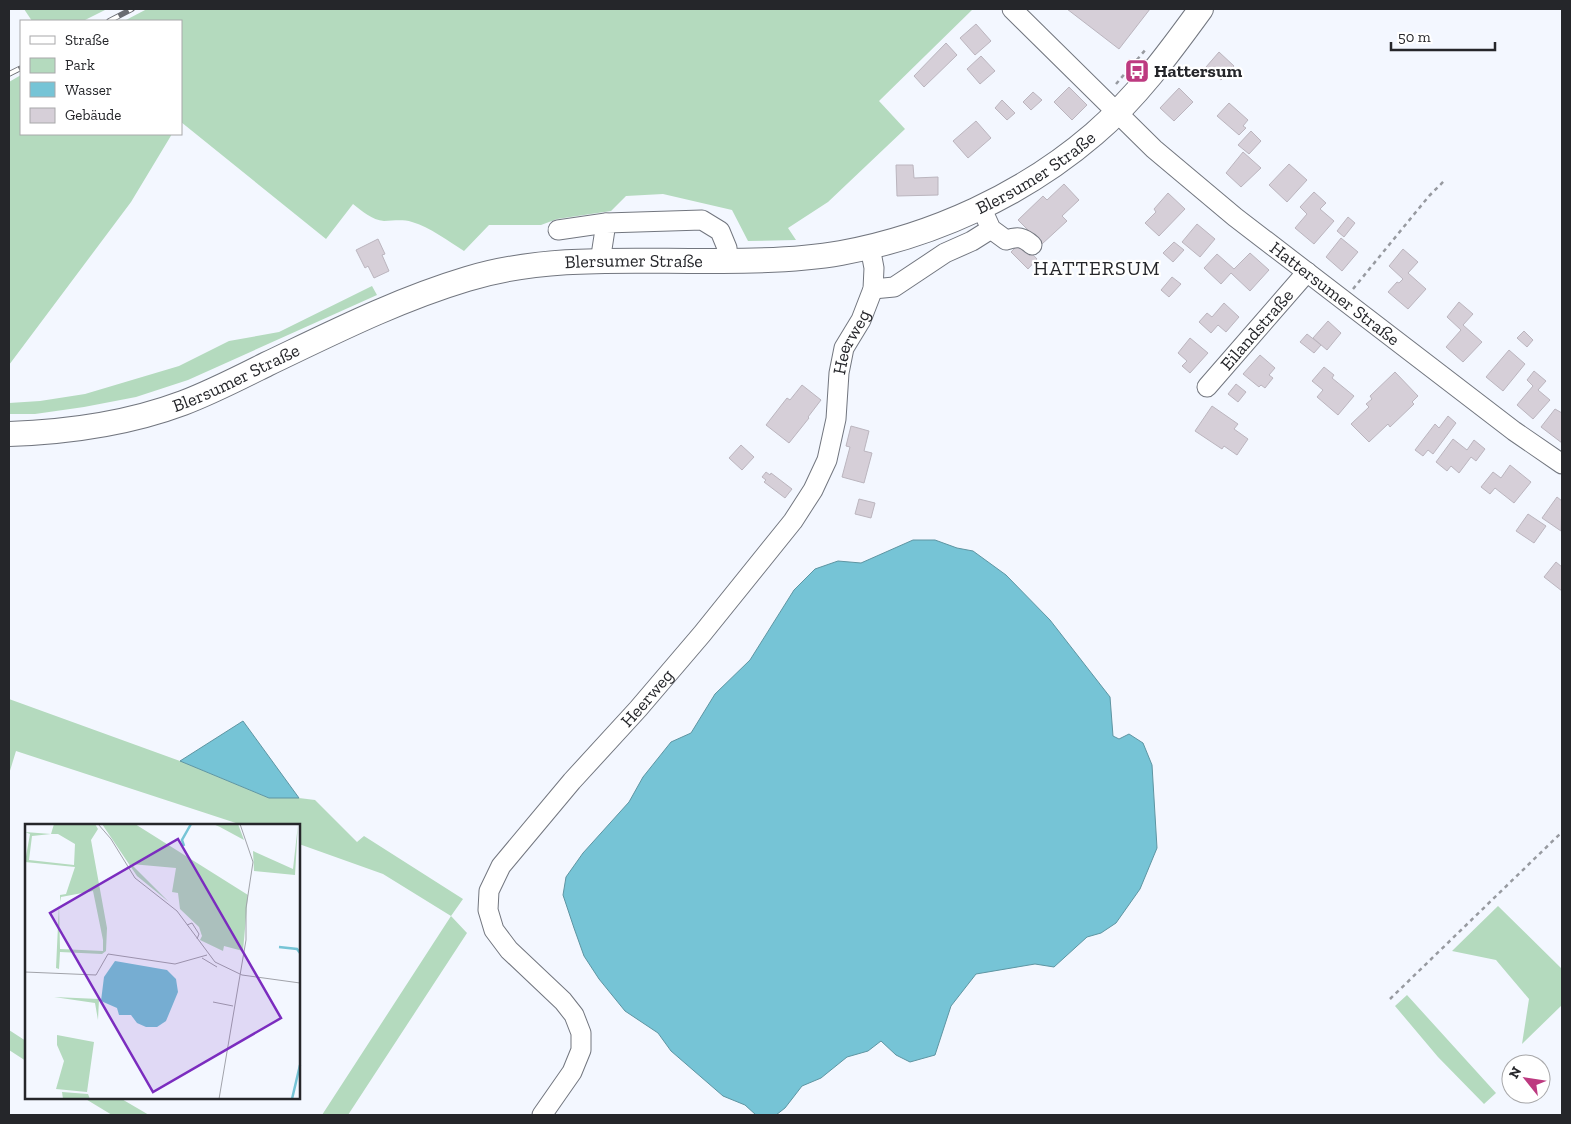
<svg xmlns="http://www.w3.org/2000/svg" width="1571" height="1124" viewBox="0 0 1571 1124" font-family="'Zilla Slab',serif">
  <rect width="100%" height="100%" fill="#f3f7ff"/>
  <!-- green -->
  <path fill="#b4dabe" d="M24,9H107L83,21H32Z
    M147,9H973L879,101L905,129L828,202L788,228L796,240L748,241L732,210L663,194L626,196L611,211L557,219L541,225H489L464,251C448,241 430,227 412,222C402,219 393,221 384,221C372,220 362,211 353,204L326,239L181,122V21H124Z
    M21,75V134H172L131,202L9,365V82Z
    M372,286L377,295L188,380L136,397L84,407L35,414H9V403L40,401L85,394L179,366L229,341L279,332Z
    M9,699L180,761L269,798H299L315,800L357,842L364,836L463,899L451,916L467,933L348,1115H322L451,916L383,874L299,844V825H242L16,751L9,774Z
    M1498,906L1562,969V1005L1522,1044L1529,999L1496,960L1452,951Z
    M1407,995L1496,1093L1484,1104L1438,1057L1395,1006Z
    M9,1030L26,1041V1061L9,1050Z
    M84,1098H120L149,1115H112Z"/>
  <!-- water -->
  <path fill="#76c4d6" stroke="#5e95a2" d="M913,540H935L957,548L973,551L1006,575L1050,620L1110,697L1113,736L1119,739L1129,734L1143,743L1152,765L1157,848L1140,889L1116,923L1101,933L1087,937L1054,967L1035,964L976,974L951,1006L935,1055L910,1062L896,1055L881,1041L868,1051L847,1057L821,1078L802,1086L785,1108L776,1115H756L745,1105L723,1096L671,1051L658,1033L625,1011L599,979L584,956L574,928L563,895L566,877L583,853L629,802L643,777L671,742L691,733L715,694L750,660L794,590L815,569L838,561L861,563Z
    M243,721L299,798H269L180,761Z"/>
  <!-- building -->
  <path fill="#d6cfd8" stroke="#bbb5be" d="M1067,9H1150L1119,49Z
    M976,24L991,41L975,55L960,38Z
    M946,43L957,55L924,87L914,76Z
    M1219,52L1234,66L1221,80L1206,67Z
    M981,56L995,71L980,84L967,69Z
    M1069,87L1087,105L1072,120L1054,102Z
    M1179,88L1193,102L1174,121L1160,108Z
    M1033,92L1042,100L1031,110L1023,102Z
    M1002,100L1015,113L1007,120L995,108Z
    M1229,103L1248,120L1243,126L1246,128L1239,135L1217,116Z
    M976,121L991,138L968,158L953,141Z
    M1251,131L1261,141L1249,154L1238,145Z
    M1243,152L1261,168L1241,187L1226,173Z
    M1289,164L1307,180L1287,202L1269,185Z
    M896,165H913L914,178L938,177V195L897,196Z
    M1064,184L1079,200L1062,216L1067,221L1042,244L1018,220L1043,196L1047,200Z
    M1314,192L1326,203L1320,209L1334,221L1314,244L1295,228L1307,214L1300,207Z
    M1168,193L1185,209L1159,236L1145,223L1156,212L1154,209Z
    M1348,217L1355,223L1344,237L1337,231Z
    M1197,224L1215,239L1200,257L1182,242Z
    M1341,238L1358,252L1342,271L1326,257Z
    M378,239L385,254L382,255L389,271L374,278L368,266L365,268L356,250Z
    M1021,242L1037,259L1028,269L1011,252Z
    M1174,242L1184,250L1173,262L1163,253Z
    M1403,249L1418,262L1408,273L1426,289L1408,309L1388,292L1397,282L1399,283L1403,279L1389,266Z
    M1250,253L1269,270L1250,291L1231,273L1221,284L1204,268L1217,254L1234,269Z
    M1172,277L1181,284L1169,297L1161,290Z
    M1459,302L1473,314L1463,325L1482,342L1463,362L1446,347L1461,330L1447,317Z
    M1224,303L1239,317L1226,332L1218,325L1211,333L1199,322L1207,313L1212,317Z
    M1328,321L1341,333L1327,350L1313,338Z
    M1524,331L1533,340L1527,347L1517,338Z
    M1307,334L1321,345L1314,353L1300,342Z
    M1190,338L1208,353L1190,373L1182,366L1187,361L1178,353Z
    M1509,350L1525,364L1503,391L1486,377Z
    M1260,355L1275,368L1269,375L1273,378L1265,388L1261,385L1259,387L1243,374Z
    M1324,367L1334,375L1332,378L1354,396L1338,415L1317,397L1323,390L1312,381Z
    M1534,371L1546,381L1538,390L1550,400L1533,419L1517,405L1533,386L1527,380Z
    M1395,372L1418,396L1412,402L1414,404L1390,427L1388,424L1369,442L1351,424L1369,407L1366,404L1372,399L1370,396Z
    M1236,384L1246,392L1238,402L1228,394Z
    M802,385L821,400L808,417L809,418L789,443L766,425L787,398L790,400Z
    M1212,406L1238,424L1234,429L1248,439L1237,455L1224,446L1222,449L1195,431Z
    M1555,409L1562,413V443L1541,427Z
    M1448,416L1456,423L1433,454L1428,450L1423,456L1415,450L1435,424L1439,428Z
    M851,426L869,431L864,451L872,453L864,483L842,477L850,447L846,446Z
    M1453,439L1467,450L1474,440L1485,449L1476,461L1471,457L1459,473L1451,466L1447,471L1436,462Z
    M741,445L754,457L742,470L729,458Z
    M1510,465L1531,482L1514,503L1495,488L1490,494L1481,487L1493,472L1501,478Z
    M766,472L770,475L771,473L792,489L785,498L764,482L766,480L762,477Z
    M1557,497L1562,501L1561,531L1542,518Z
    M859,499L875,503L871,518L855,514Z
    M1528,514L1546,526L1534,543L1516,531Z
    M1556,562L1562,567V591L1544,577Z"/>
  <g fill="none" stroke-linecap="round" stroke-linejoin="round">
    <defs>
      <g id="minor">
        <path id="s1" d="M1012,9L1154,149L1235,217L1514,431L1562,464"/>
        <path d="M986,218L991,229L1006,240C1018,236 1023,237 1032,245"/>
        <path d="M558,230L606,223"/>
        <path d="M600,262L606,223L702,220L720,231L727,248L728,261"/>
        <path d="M873,289L894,287L945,253L972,241L991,229"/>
        <path id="s2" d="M1207,387L1307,272"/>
        <path id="s3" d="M542,1115L572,1072L581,1050V1033L574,1015L563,1001L509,950L494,930L488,910L489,891L501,866L572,781L638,709L702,634L793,521L813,490L827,460L836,419L839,373L844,348L861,320L873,289L874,268L870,247"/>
      </g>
      <g id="major">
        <path id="s4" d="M9,434C68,432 127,424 183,403C212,392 239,378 267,364C332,333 397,300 467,279C548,254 638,262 722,261C762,261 802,260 841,253C933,236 1023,195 1094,134C1136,98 1169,53 1201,9"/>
      </g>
    </defs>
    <!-- minor casing -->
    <use href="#minor" stroke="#72767f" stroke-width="21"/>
    <!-- major casing -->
    <use href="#major" stroke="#72767f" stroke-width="26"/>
    <!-- path -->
    <path stroke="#979aa0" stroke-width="2.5" stroke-dasharray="4 4" stroke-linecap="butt" d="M1116,84L1147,48
      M1353,289L1429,196L1445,180
      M1390,999L1562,832"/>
    <!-- minor -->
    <use href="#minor" stroke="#fff" stroke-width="19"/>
    <!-- major -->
    <use href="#major" stroke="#fff" stroke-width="24"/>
    <defs>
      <path id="rail" d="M109,21L132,9
        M9,74L21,68"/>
    </defs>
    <!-- rail casing -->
    <use href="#rail" stroke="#6a6c72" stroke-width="5.5"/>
    <!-- rail -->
    <use href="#rail" stroke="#fff" stroke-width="4" stroke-dasharray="11" stroke-linecap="butt"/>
  </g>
  <!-- icons -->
  <defs>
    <symbol id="bus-square" viewBox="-11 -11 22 22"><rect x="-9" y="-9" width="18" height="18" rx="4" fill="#bd3a80" stroke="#fff"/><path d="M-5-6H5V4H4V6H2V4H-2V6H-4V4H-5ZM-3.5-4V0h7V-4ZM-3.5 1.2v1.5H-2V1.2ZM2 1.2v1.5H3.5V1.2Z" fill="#fff"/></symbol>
  </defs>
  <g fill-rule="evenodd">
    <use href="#bus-square" x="1123" y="57" width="28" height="28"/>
  </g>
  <g text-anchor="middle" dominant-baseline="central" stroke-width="4.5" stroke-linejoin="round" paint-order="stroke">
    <!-- poi labels -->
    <g font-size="18" font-weight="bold" fill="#25262a" stroke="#fff" text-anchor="start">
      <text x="1154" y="71">Hattersum</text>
    </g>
    <!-- street labels -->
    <g font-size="18" fill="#25262a" stroke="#fff">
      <text stroke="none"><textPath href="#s4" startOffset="1076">Blersumer Straße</textPath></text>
      <text stroke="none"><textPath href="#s4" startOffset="656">Blersumer Straße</textPath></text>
      <text stroke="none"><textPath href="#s1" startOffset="431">Hattersumer Straße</textPath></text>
      <text stroke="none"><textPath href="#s2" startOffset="76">Eilandstraße</textPath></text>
      <text stroke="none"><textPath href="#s3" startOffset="941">Heerweg</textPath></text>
      <text stroke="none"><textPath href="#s4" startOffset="236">Blersumer Straße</textPath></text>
      <text stroke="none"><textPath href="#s3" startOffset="520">Heerweg</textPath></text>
    </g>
    <!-- quarter labels -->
    <g font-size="20" letter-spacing="1" fill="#25262a" stroke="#fff">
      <text x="1097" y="268">HATTERSUM</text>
    </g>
  </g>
  <!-- overview -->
  <g transform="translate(25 824)">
    <rect width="275" height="275" fill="#f3f7ff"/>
    <path d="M29,0H70L73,5L66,16L82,104L81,127L77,130L35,128L34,145L31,144L34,80L35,125L78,127V116L68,67L36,73L35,78V71L41,70L50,43L0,38L5,10L0,8L26,10ZM26,10H33L50,20L49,41L4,36L7,12ZM77,0H110L223,71L218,127L199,122L198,127L175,116L177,112L174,103L155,85L153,69L147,68L151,44L106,40L144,78L112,52ZM188,0H213L219,16L195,3ZM273,0L270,51L229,47L228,27L268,45ZM29,173L74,175L73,196L70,179ZM32,211L69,218L62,268L31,265L39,237L32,221ZM37,268L63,270L65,275H38Z" fill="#b4dabe" fill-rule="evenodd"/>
    <path d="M90,137L142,146L151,155L153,168L141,197L132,203H121L112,199L106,191H94L92,184L76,177L79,153Z" fill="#76c4d6"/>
    <path fill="none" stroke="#76c4d6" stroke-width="2.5" d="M159,22L157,16L166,0M254,123L272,125L275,129M267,275L275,241"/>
    <path fill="none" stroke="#a1a3aa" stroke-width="1" d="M73,0L86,15L110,54L152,87L190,138L217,151L275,159M162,101L167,99L174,110L172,115M177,134L192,143M0,148L71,151L83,130L150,140L182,131M188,178L208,182M194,275L221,116V84L228,38L215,0"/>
    <path fill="#7b2cbf" fill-opacity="0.15" stroke="#7b2cbf" stroke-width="2.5" d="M153,15L256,194L128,268L25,89Z"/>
    <rect width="275" height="275" fill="none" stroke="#25262a" stroke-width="2.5"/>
  </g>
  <!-- border -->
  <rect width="1571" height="1124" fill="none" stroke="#25262a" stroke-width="20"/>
  <!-- legend -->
  <rect x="20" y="20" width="162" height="115" fill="#ffffff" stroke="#a8a8aa"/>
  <rect x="30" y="36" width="25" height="8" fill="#ffffff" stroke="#a8a8aa"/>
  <text x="65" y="45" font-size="15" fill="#25262a">Straße</text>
  <rect x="30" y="58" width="25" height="15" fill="#b4dabe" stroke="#a8a8aa"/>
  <text x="65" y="70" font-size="15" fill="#25262a">Park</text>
  <rect x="30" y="82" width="25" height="15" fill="#76c4d6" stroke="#a8a8aa"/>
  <text x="65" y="95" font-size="15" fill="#25262a">Wasser</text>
  <rect x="30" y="108" width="25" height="15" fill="#d6cfd8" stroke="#a8a8aa"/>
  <text x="65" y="120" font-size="15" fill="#25262a">Gebäude</text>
  <!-- north arrow -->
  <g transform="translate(1526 1079) rotate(300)"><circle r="24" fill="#ffffff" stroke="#a8a8aa"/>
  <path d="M0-4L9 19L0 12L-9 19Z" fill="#bd3a80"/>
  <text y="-8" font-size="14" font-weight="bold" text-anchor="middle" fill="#25262a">N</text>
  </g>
  <!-- scale -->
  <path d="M1391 42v8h104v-8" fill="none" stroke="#25262a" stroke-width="2.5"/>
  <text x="1398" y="42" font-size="15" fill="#25262a" stroke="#ffffff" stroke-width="4" paint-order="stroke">50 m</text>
</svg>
